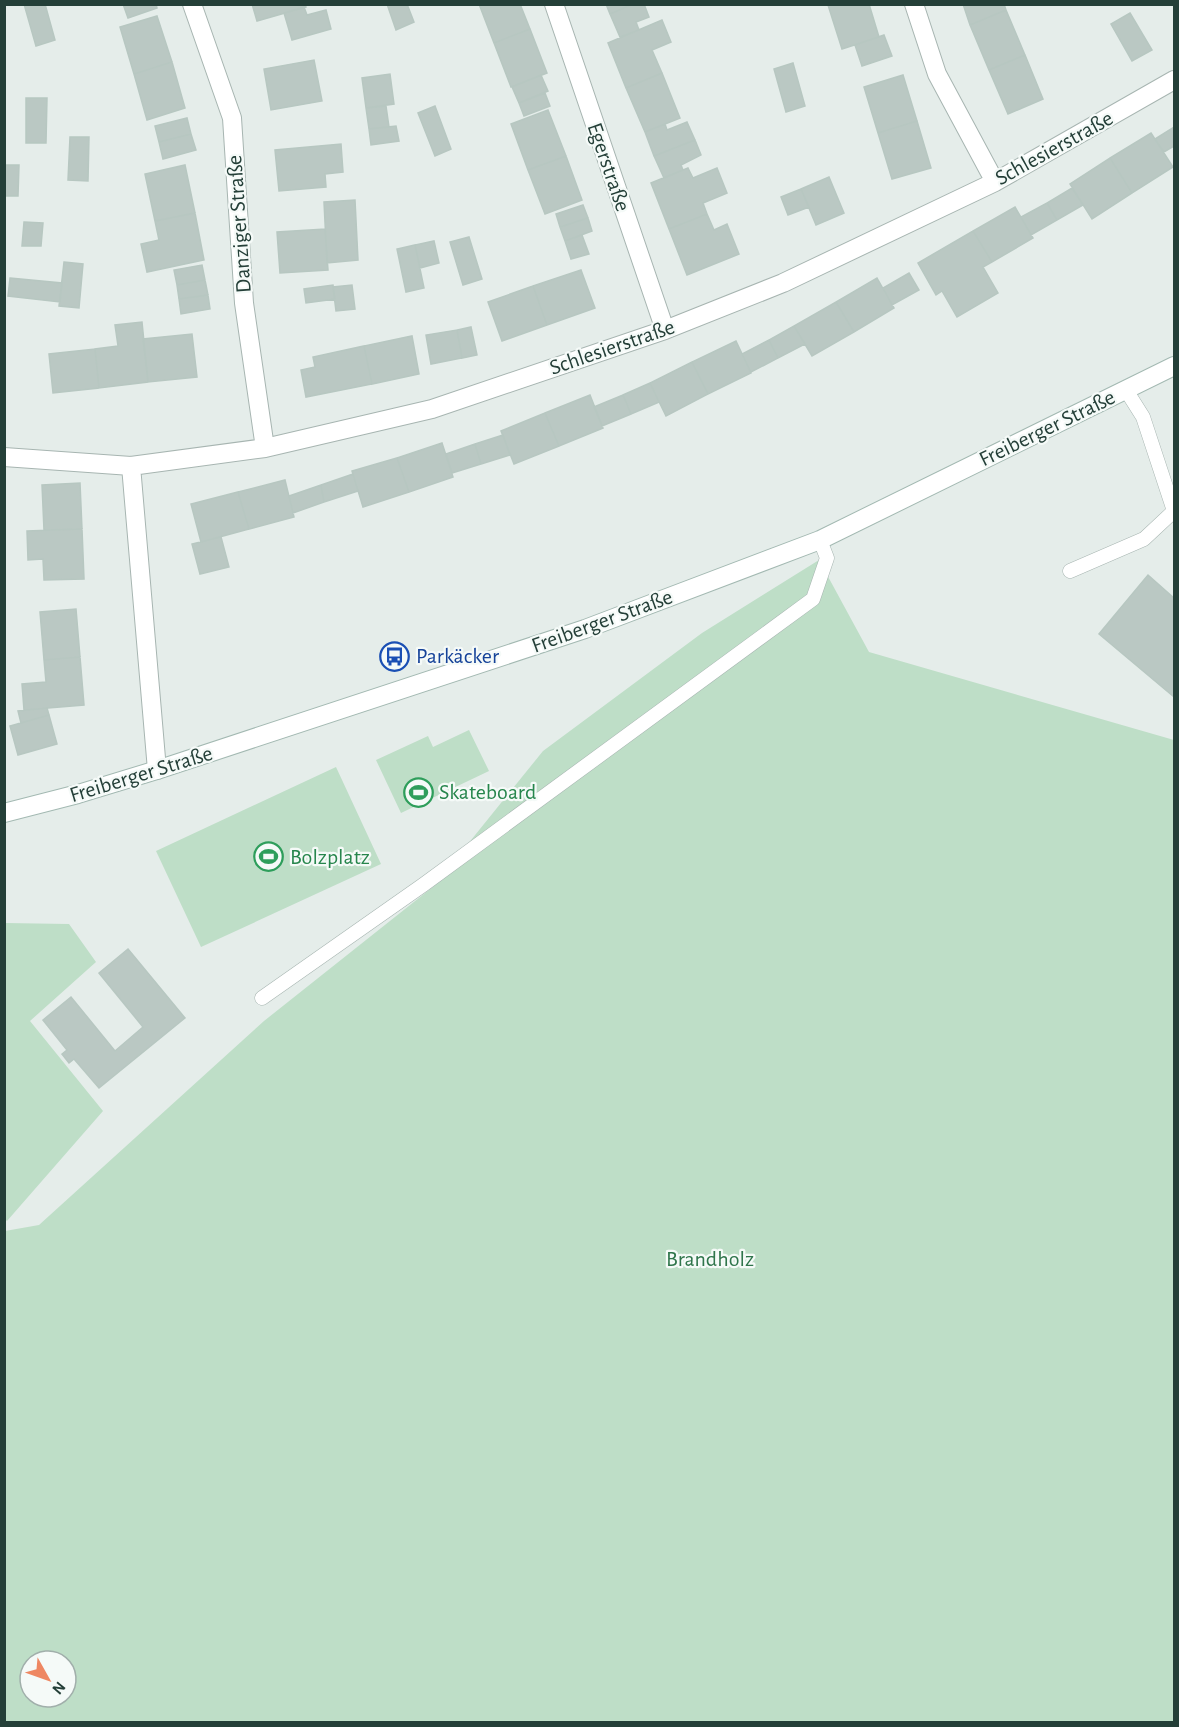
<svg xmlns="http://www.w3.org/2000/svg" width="1179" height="1727" viewBox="0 0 1179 1727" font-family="'Alegreya Sans',sans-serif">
  <rect width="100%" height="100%" fill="#e5edea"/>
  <!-- green -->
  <path fill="#bedec7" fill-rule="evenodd" d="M819,560L869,652L1174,740V1722H5V1231L39,1225L264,1021L434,886L543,751L702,633ZM30,1661H66V1697H30Z
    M469,730L489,771L401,813L376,760L428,736L433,747Z
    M336,767L381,864L201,947L156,851Z
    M5,923L69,924L96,962L30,1021L103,1111L7,1221L4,1218Z"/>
  <!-- building -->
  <path fill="#bac8c3" stroke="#b7c7c1" stroke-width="1.5" d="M24,4H45L55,40L36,46Z
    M123,4H156L157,8L128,18Z
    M252,4H305L306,7L257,21Z
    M387,4H407L414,22L396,30Z
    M479,4H520L530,29L494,43Z
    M606,4H633L610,14Z
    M633,4H644L649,17L636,22L639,30L620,37L610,14Z
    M831,4H869L879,37L842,49L828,5Z
    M963,4H1004L1006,10L970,25Z
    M304,7L307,15L326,10L331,29L292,40L284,13Z
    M1006,10L1025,55L989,70L970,25Z
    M1130,13L1152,50L1132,61L1111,24Z
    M157,16L172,62L134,74L120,27Z
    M662,20L671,42L652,50L662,73L626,88L608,43Z
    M530,29L547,73L511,87L494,43Z
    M884,35L892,56L862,66L855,45Z
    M1025,55L1043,99L1008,114L989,70Z
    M314,60L322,101L271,110L264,69Z
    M172,62L185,108L147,120L134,74Z
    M793,63L805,106L786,112L774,69Z
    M662,73L680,118L645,132L626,88Z
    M390,74L394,104L366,108L362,78Z
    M541,75L548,91L519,103L512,87Z
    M903,75L917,121L878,133L864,87Z
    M545,93L550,106L524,116L519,103Z
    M26,98H47L46,143H26Z
    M386,106L389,127L369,129L366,108Z
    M435,106L451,149L435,156L418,113Z
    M548,110L566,156L528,170L511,124Z
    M187,118L191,134L159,142L155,126Z
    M917,121L931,168L892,179L878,133Z
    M687,122L695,140L654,156L645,132L665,124L667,130Z
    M396,126L399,141L371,145L369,129Z
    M1174,127V146L1164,152L1155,139Z
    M1151,133L1173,167L1132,193L1110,158Z
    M191,134L196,150L163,159L159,142Z
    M70,137H89L88,181L68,180Z
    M695,140L701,155L681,165L683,170L664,178L654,156Z
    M341,144L343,172L325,174L326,187L279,191L275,150Z
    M566,156L582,200L545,214L528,170Z
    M1110,158L1132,193L1092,219L1070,184Z
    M4,165H19L18,196H4Z
    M185,165L195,213L155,221L145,174Z
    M688,168L693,178L717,168L727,193L703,203L707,214L669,229L651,183Z
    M829,177L844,213L816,225L801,189Z
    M1072,188L1083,205L1057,220L1047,203Z
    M801,189L809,207L788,215L781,197Z
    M355,200L358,260L327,263L324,202Z
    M1047,203L1057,220L1031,235L1021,217Z
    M583,205L588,218L560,227L556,214Z
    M1015,207L1033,238L992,262L973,231Z
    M195,213L204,260L147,272L141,244L159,240L155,221Z
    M707,214L714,230L727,224L739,254L687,275L669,229Z
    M588,218L592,231L565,241L560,227Z
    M24,222L43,223L41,246H22Z
    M325,229L328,270L280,273L277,232Z
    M973,231L992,262L983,267L998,293L957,317L942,291L936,295L918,263Z
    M582,235L589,254L571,259L565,241Z
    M469,237L482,279L463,285L450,242Z
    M434,241L439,263L420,268L415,245Z
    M415,245L424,288L406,292L397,249Z
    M64,262L83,264L79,308L59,306Z
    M202,265L205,280L177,285L174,270Z
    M581,270L595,308L547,325L533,286Z
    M909,273L919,290L892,305L883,288Z
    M10,278L62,283L60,302L8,296Z
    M877,278L894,308L854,332L836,302Z
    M205,280L208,295L179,299L177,285Z
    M333,285L335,299L306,303L304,289Z
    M352,285L355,309L336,311L333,287Z
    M533,286L547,325L502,341L488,302Z
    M208,295L210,309L181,314L179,299Z
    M836,302L854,332L812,356L794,326Z
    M142,322L148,382L99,388L95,349L118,346L115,325Z
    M794,326L805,344L778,358L769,340Z
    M471,327L477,355L462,358L457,330Z
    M457,330L462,358L431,364L426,335Z
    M192,334L197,377L148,382L143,339Z
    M412,336L419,374L372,384L364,346Z
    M769,340L778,358L751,372L742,354Z
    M736,341L751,373L708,394L692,362Z
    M364,346L372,384L306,397L301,370L315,367L313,357Z
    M95,349L99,388L53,393L49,354Z
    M692,362L708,394L666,416L650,383Z
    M650,383L659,402L631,414L623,395Z
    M590,395L603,428L559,446L545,413Z
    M623,395L631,414L602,426L594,407Z
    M545,413L559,446L514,464L501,431Z
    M503,435L510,455L481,464L475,444Z
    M442,443L453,477L409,492L397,458Z
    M475,444L481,464L452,473L446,454Z
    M397,458L409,492L363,507L352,471Z
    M353,474L358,491L324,502L321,485Z
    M285,480L294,517L249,529L238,492Z
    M80,483L82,529L44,530L42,485Z
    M321,485L324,502L293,513L289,496Z
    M238,492L249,529L201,542L191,504Z
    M82,529L84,579L44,580L43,559L28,560L27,531Z
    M221,537L229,567L200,574L192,544Z
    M1148,575L1174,598V697L1099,634Z
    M76,609L80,657L44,660L40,612Z
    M80,657L84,705L24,710L22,684L46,682L44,660Z
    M47,708L49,715L21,723L18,711Z
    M49,715L57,744L18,755L10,726Z
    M128,949L185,1018L99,1088L74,1059L69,1063L62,1054L67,1050L43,1020L71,997L115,1051L143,1027L99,973Z"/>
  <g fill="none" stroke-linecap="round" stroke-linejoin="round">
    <defs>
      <path id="lane" d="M1070,571L1144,539L1174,511L1143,417L1126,390
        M262,998L423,885L813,599L827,558L820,540"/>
      <path id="street" d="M192,4L232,118L244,303L265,448
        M554,4L665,330
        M914,4L937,74L995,182
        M4,457L131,466L265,448L432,409L665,330L783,283L995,182L1174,80
        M131,466L157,770"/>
      <path id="secondary" d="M4,813L78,794L157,770L585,629L820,540L1174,366"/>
    </defs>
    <!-- lane casing -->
    <use href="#lane" stroke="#a7b5b1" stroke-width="15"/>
    <!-- street casing -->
    <use href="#street" stroke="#a7b5b1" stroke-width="20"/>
    <!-- secondary casing -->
    <use href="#secondary" stroke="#a3b9b2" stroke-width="20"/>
    <!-- lane -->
    <use href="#lane" stroke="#fff" stroke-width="14"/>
    <!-- street -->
    <use href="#street" stroke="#fff" stroke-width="18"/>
    <!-- secondary -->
    <use href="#secondary" stroke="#fff" stroke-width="18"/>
  </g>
  <!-- icons -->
  <defs>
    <symbol id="bus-ring" viewBox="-11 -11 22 22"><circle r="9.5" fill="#f5faf8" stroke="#1a4fb4" stroke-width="1.5"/><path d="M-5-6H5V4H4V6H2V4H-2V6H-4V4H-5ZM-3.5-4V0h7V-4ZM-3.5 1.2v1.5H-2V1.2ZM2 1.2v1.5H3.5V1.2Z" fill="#1a4fb4"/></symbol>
    <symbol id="stadium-ring" viewBox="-11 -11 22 22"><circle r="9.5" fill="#f5faf8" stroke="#2e9e5b" stroke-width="1.5"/><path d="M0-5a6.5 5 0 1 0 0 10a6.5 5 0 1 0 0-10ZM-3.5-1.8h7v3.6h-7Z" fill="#2e9e5b"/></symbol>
  </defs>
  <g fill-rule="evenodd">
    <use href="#bus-ring" x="378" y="640" width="33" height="33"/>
    <use href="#stadium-ring" x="402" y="776" width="33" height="33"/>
    <use href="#stadium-ring" x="252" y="840" width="33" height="33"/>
  </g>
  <g text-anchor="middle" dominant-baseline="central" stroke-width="4.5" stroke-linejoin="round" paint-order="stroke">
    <!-- street labels -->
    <g font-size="22" fill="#243f38" stroke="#f5faf8">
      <text transform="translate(1054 148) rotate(-29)">Schlesierstraße</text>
      <text transform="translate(609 167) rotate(71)">Egerstraße</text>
      <text transform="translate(239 224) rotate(-94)">Danziger Straße</text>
      <text transform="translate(612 347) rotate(-19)">Schlesierstraße</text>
      <text transform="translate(1047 428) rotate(-26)">Freiberger Straße</text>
      <text transform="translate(602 621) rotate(-20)">Freiberger Straße</text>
      <text transform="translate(141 774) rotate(-17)">Freiberger Straße</text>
    </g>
    <!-- transit labels -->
    <g font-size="22" fill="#164399" stroke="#f5faf8" text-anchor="start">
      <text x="416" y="656">Parkäcker</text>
    </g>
    <!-- leisure labels -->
    <g font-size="22" fill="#27864d" stroke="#f5faf8" text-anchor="start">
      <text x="439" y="792">Skateboard</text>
      <text x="290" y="857">Bolzplatz</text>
    </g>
    <!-- park labels -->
    <g font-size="22" fill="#2f754b" stroke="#f5faf8">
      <text x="710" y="1259">Brandholz</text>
    </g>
  </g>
  <!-- border -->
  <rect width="1179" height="1727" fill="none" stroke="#243f38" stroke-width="12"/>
  <!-- north arrow -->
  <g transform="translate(48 1679) rotate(130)"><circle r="28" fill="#f5faf8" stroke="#a1afab" stroke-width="1.5"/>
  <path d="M0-4.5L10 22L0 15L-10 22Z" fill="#ee8762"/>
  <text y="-9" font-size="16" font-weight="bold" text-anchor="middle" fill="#243f38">N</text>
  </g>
</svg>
